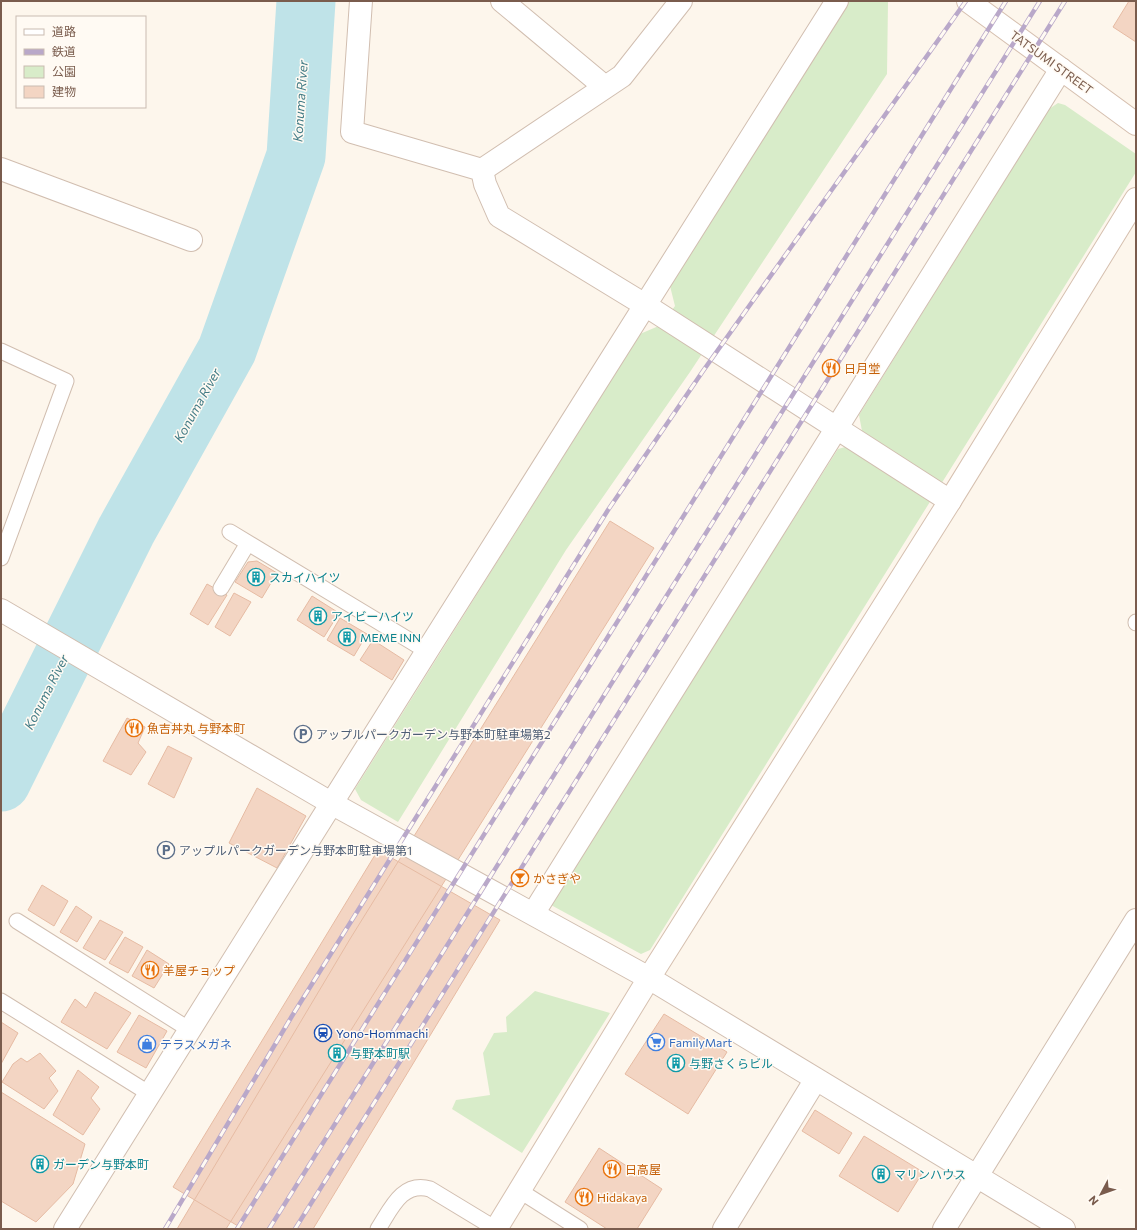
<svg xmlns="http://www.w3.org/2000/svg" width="1137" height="1230" viewBox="0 0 1137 1230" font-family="Commissioner,'Noto Sans JP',sans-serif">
  <rect width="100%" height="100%" fill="#fdf6ec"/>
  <!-- green -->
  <path fill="#d8ecc9" d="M845,1L888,2L887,74L690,372L566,550L398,822L361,800L355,789L640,334L661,325L675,306L670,286Z
    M1058,103L1065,105L1136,154V172L650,950L641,954L551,905L566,878L838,449L849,446L862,431L859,415L1049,109Z
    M535,991L610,1013L522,1153L452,1109L456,1100L490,1095L483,1053L494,1033L507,1032L506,1017Z"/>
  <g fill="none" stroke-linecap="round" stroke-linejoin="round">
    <!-- river -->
    <path stroke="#bfe3e8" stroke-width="59" d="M1,782L126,531L227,350L296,156L306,1"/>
  </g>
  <!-- building -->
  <path fill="#f3d5c3" stroke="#e6bba3" d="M1129,1H1136V42L1113,27Z
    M610,521L654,548L226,1229H177L350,939Z
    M257,561L277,573L262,598L235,582L248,562Z
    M207,584L227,595L208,625L190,614Z
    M234,593L251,602L230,636L215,627Z
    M312,596L339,613L324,637L297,620Z
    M340,618L367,634L354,656L327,640Z
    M373,640L404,660L392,680L360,660Z
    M127,718L145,727L138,743L146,752L131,775L103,761Z
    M168,746L192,758L174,798L148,784Z
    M257,788L306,816L277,868L229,843Z
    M378,850L500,920L313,1229H243L173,1187Z
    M42,885L68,901L54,926L28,910Z
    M76,906L92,917L77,942L60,932Z
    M100,920L123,932L105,960L83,948Z
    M125,937L143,947L128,973L109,963Z
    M147,950L169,964L154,988L132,976Z
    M95,992L131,1013L107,1049L61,1022L75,999L86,1008Z
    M664,1014L727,1052L688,1114L625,1074Z
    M139,1015L167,1031L146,1068L117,1052Z
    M1,1022L18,1033L1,1064Z
    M40,1053L56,1071L49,1078L58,1091L44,1109L2,1082L13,1064L21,1058L27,1062Z
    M78,1070L99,1087L91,1098L100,1109L83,1135L53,1115Z
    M1,1092L85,1144L73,1184L36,1222L1,1201Z
    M815,1110L852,1133L839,1154L802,1131Z
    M864,1136L923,1172L898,1212L839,1176Z
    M599,1148L662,1189L637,1229H607L565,1202Z"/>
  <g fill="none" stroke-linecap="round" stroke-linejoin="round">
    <defs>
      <path id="lane" d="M1,351L66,381L1,558
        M230,532L427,651
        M221,588L248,543
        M1136,622V623
        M17,921L190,1030
        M1,1001L150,1094
        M520,1191L580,1229
        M378,1229C391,1209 402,1181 430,1189L496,1229"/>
      <path id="street" d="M361,1L352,132L482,170L622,76L681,1
        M502,1L605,87
        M1,169L191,240
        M482,170L485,184L499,216L645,305L950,501
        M1,610L331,803L649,978L1064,1229
        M533,914L1061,69
        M65,1229L427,651L837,1
        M724,1229L816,1079
        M944,1229L1136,920"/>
      <path id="secondary" d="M968,1L1136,124
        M496,1229L649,978L950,501L1136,199"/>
    </defs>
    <!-- lane casing -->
    <use href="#lane" stroke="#d1beb0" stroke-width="17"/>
    <!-- street casing -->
    <use href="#street" stroke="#d1beb0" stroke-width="24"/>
    <!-- secondary casing -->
    <use href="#secondary" stroke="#d6c0b0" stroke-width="24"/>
    <!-- lane -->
    <use href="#lane" stroke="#fff" stroke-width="15"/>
    <!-- street -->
    <use href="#street" stroke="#fff" stroke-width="22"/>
    <!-- secondary -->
    <use href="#secondary" stroke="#fff" stroke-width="22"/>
    <defs>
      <path id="rail" d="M165,1229L292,1016L608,510L703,371L966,1
        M237,1229L1006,1
        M269,1229L1040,1
        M295,1229L1065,1"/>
    </defs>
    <!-- rail casing -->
    <use href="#rail" stroke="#b9a8c9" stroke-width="4.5"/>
    <!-- rail -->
    <use href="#rail" stroke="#fffaf3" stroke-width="3" stroke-dasharray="9" stroke-linecap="butt"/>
  </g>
  <!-- icons -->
  <defs>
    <symbol id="restaurant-ring" viewBox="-11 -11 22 22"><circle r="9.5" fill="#fffaf3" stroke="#e8710a" stroke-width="1.5"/><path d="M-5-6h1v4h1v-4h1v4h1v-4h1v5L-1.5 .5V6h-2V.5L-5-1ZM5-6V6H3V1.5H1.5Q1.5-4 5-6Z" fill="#e8710a"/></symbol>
    <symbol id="building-ring" viewBox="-11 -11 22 22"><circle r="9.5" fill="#fffaf3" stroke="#0f9aa8" stroke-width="1.5"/><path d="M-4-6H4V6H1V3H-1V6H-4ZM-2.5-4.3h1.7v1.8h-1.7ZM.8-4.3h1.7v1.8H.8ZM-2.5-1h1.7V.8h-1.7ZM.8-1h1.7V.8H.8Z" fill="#0f9aa8"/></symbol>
    <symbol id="parking-ring" viewBox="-11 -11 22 22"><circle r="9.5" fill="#fffaf3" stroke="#5c6f8a" stroke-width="1.5"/><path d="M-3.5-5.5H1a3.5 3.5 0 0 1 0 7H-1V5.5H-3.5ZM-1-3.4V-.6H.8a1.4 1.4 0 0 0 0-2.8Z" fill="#5c6f8a"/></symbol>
    <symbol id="bar-ring" viewBox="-11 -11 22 22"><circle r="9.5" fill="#fffaf3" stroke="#e8710a" stroke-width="1.5"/><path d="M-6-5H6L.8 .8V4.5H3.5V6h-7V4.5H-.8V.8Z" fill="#e8710a"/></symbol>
    <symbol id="station-ring" viewBox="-11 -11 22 22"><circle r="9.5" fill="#fffaf3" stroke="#1a4fb4" stroke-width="1.5"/><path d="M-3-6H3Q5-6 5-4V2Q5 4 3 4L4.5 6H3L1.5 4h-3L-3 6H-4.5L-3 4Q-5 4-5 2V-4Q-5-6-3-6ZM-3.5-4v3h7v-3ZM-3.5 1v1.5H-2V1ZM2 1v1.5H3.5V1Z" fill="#1a4fb4"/></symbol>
    <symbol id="supermarket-ring" viewBox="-11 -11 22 22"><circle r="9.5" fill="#fffaf3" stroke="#3f7fe0" stroke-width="1.5"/><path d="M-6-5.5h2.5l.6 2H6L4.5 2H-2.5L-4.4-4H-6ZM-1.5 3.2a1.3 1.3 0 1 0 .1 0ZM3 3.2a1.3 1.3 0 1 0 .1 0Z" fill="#3f7fe0"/></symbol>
    <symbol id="shop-ring" viewBox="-11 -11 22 22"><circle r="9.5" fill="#fffaf3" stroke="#3f7fe0" stroke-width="1.5"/><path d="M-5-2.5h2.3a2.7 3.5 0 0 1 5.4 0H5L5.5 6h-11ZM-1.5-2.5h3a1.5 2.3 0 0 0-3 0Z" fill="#3f7fe0"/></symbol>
  </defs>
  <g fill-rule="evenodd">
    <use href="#restaurant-ring" x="821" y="358" width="20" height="20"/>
    <use href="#building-ring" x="246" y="567" width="20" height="20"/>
    <use href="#building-ring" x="308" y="606" width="20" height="20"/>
    <use href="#building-ring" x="337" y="627" width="20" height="20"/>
    <use href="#restaurant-ring" x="124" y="718" width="20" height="20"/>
    <use href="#parking-ring" x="293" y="724" width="20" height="20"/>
    <use href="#parking-ring" x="156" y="840" width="20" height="20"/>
    <use href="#bar-ring" x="510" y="868" width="20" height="20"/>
    <use href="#restaurant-ring" x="140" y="960" width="20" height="20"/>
    <use href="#station-ring" x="313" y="1023" width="20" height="20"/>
    <use href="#supermarket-ring" x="646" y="1032" width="20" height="20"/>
    <use href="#shop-ring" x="137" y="1034" width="20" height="20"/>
    <use href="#building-ring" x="327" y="1043" width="20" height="20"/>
    <use href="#building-ring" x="666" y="1053" width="20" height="20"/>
    <use href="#building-ring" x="30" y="1154" width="20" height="20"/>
    <use href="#restaurant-ring" x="602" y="1159" width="20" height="20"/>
    <use href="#building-ring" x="871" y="1164" width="20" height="20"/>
    <use href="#restaurant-ring" x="574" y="1187" width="20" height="20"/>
  </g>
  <g text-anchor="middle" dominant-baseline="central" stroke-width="3" stroke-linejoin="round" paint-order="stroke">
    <!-- street labels -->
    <g font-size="12" fill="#7a5c4d" stroke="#fffaf3">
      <text transform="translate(1052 62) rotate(36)">TATSUMI STREET</text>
    </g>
    <!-- food labels -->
    <g font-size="12" fill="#c56008" stroke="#fffaf3" text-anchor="start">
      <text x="844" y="368">日月堂</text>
      <text x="147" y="728">魚吉丼丸 与野本町</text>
      <text x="533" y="878">かさぎや</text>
      <text x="163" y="970">羊屋チョップ</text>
      <text x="625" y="1169">日高屋</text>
      <text x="597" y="1197">Hidakaya</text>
    </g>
    <!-- culture labels -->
    <g font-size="12" fill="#0d838f" stroke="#fffaf3" text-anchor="start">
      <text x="269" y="577">スカイハイツ</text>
      <text x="331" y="616">アイビーハイツ</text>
      <text x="360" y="637">MEME INN</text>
      <text x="350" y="1053">与野本町駅</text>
      <text x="689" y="1063">与野さくらビル</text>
      <text x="53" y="1164">ガーデン与野本町</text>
      <text x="894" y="1174">マリンハウス</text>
    </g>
    <!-- service labels -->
    <g font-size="12" fill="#4e5e75" stroke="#fffaf3" text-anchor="start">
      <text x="316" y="734">アップルパークガーデン与野本町駐車場第2</text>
      <text x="179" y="850">アップルパークガーデン与野本町駐車場第1</text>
    </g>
    <!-- transit labels -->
    <g font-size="12" fill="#164399" stroke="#fffaf3" text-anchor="start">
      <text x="336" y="1033">Yono-Hommachi</text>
    </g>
    <!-- shop labels -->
    <g font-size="12" fill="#366cbe" stroke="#fffaf3" text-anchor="start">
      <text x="669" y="1042">FamilyMart</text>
      <text x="160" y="1044">テラスメガネ</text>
    </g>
    <!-- water labels -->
    <g font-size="13" font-style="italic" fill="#437c86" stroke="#fffaf3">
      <text transform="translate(300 101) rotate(-86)">Konuma River</text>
      <text transform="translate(197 405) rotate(-61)">Konuma River</text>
      <text transform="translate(46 692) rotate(-63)">Konuma River</text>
    </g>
  </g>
  <!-- border -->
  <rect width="1137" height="1230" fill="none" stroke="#7a5c4d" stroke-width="4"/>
  <!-- legend -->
  <rect x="16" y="16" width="130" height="92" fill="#fffaf3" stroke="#cabbb1"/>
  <rect x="24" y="29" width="20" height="6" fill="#ffffff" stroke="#cabbb1"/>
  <text x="52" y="36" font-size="12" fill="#7a5c4d">道路</text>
  <rect x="24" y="49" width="20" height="6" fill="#b9a8c9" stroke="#cabbb1"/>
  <text x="52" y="56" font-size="12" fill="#7a5c4d">鉄道</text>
  <rect x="24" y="66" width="20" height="12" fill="#d8ecc9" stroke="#cabbb1"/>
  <text x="52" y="76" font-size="12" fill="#7a5c4d">公園</text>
  <rect x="24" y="86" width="20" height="12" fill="#f3d5c3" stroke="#cabbb1"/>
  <text x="52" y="96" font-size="12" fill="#7a5c4d">建物</text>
  <!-- north arrow -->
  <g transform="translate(1101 1194) rotate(229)" stroke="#fffaf3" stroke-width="3" paint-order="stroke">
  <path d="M0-3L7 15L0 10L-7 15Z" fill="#7a5c4d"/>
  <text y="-6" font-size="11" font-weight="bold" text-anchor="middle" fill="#7a5c4d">N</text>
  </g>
</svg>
